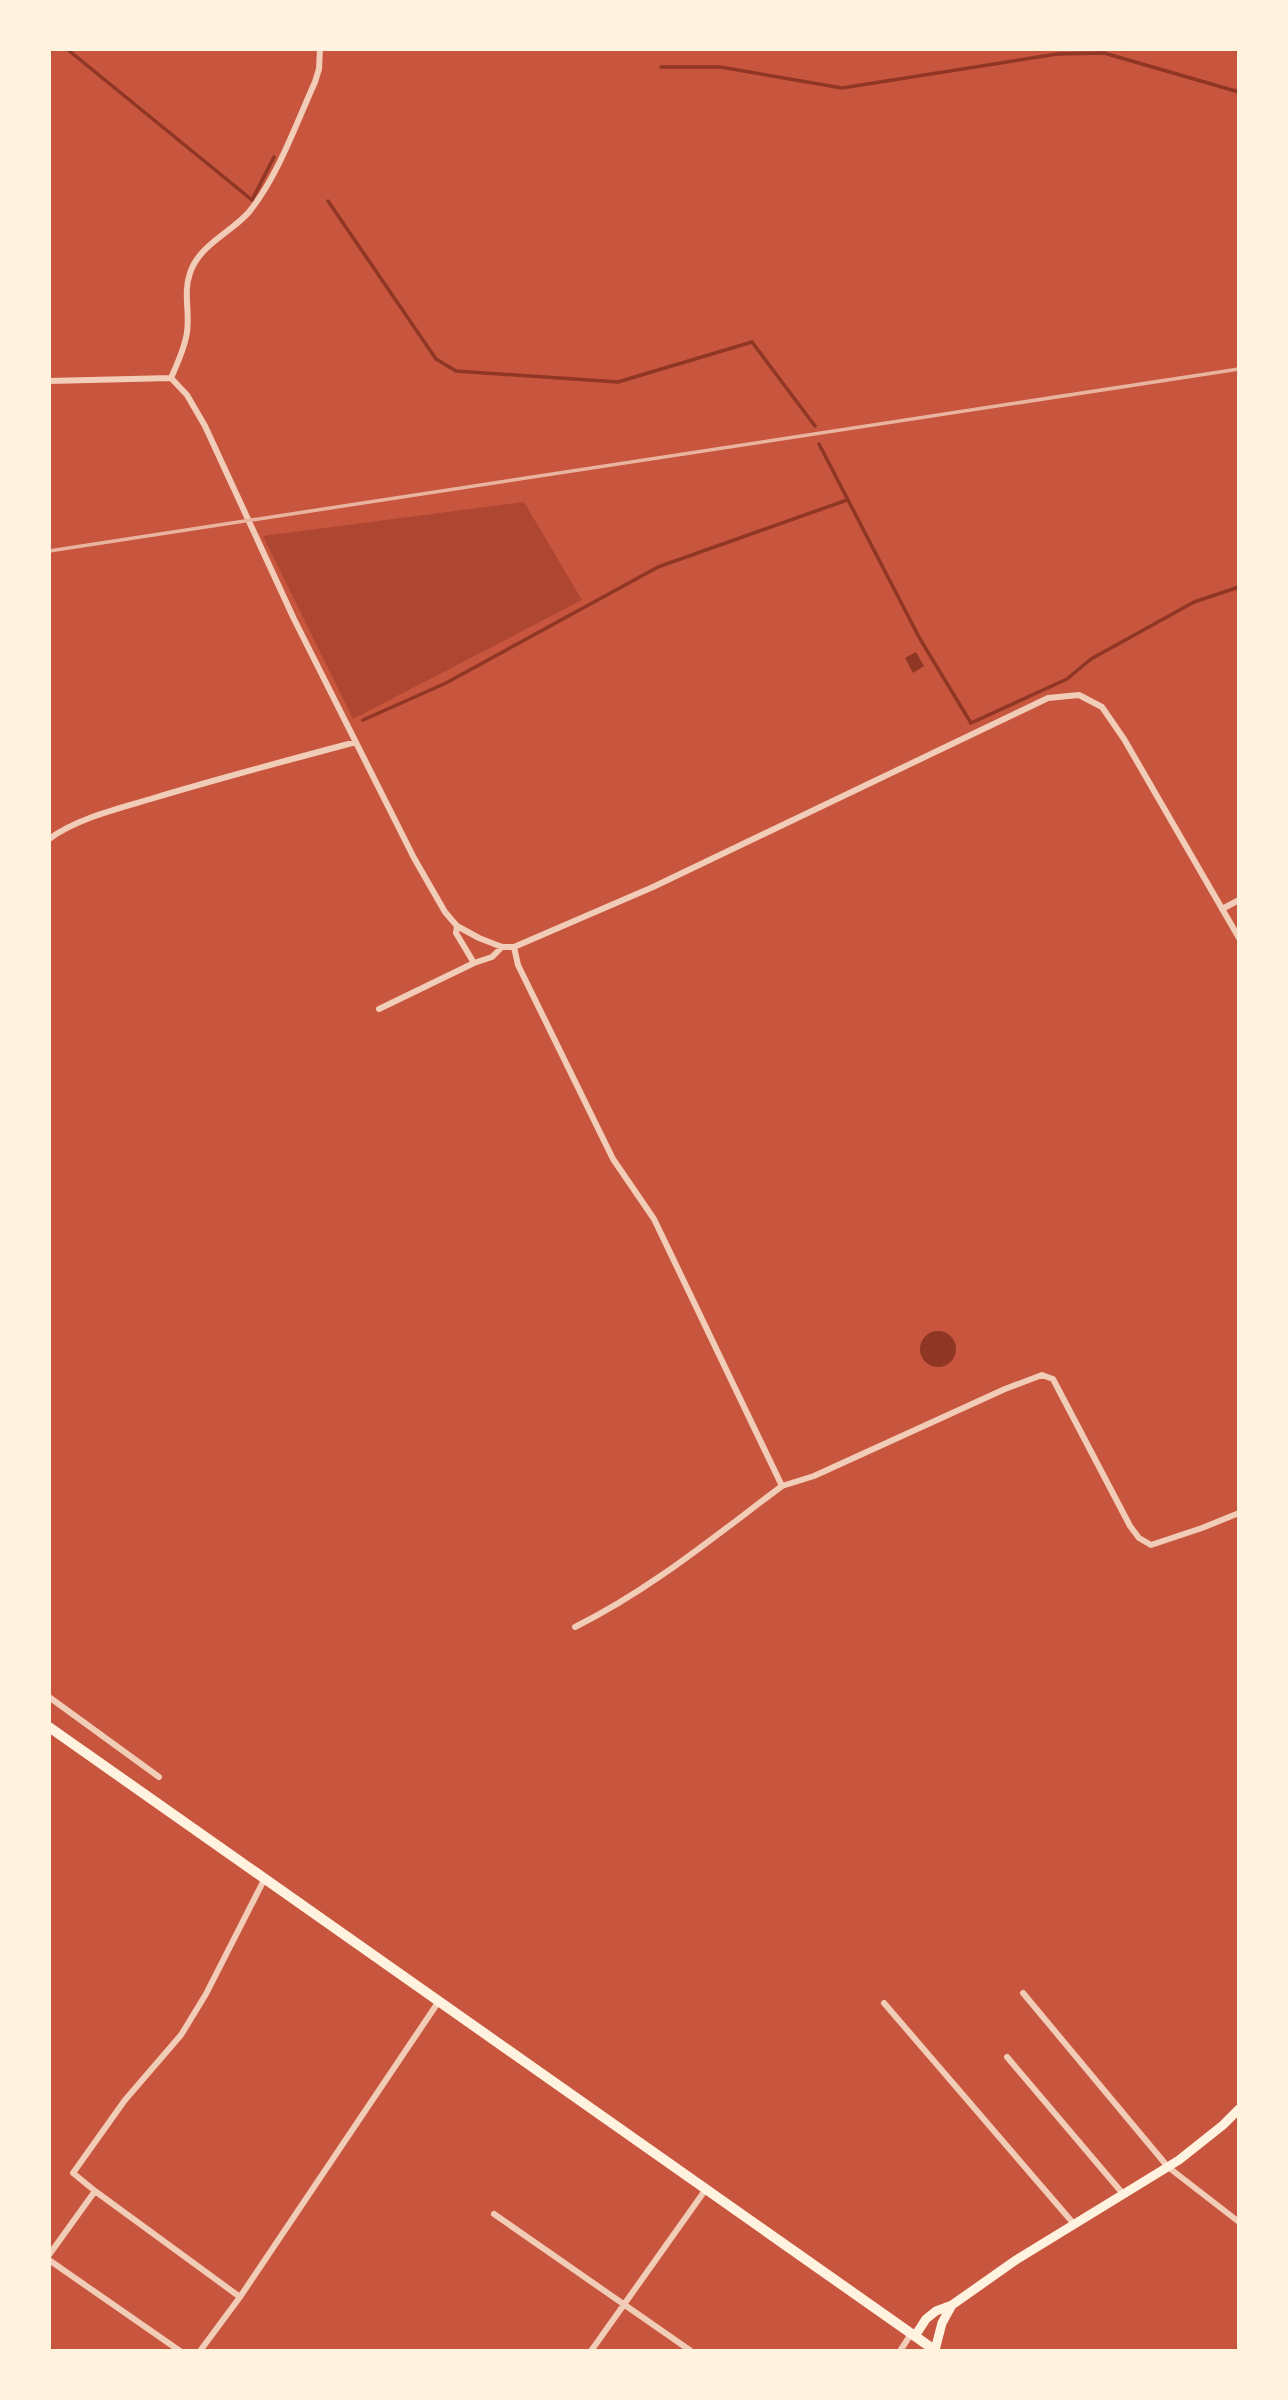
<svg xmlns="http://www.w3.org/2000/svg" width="1288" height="2400" viewBox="0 0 1288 2400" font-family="'Alegreya Sans',sans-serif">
  <rect width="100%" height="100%" fill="#c8553d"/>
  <!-- green -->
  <path fill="#ae4732" d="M524,502L582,600L353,719L263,536Z"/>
  <!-- water -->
  <path fill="#8f3625" d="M916,652L924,666L913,673L905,658Z
    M920 1349a18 18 0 1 1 36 0a18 18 0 1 1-36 0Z"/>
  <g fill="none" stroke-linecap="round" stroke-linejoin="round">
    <!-- stream -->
    <path stroke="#8f3625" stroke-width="3.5" d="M67,49L252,200L274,157
      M49,50L50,49
      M661,67H720L842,88L1057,54L1104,53L1239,92
      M328,201L436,359L456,371L618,382L752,342L815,426
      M819,444L920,639L971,723L1067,679L1091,659L1194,602L1239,587
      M363,720L446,683L658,567L847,500"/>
    <!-- minor -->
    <path stroke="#f1ccb7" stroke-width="6" d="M320,49L319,69L315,82C296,124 278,176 249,212C232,232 199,245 190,273C183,292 190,313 187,332C185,348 177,364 171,378L187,395L205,426L294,619L414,858L445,912L457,926L479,938L502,947H514L653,887L1048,698L1079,695L1102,707L1124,739L1239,938
      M49,381L171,378
      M49,839C77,818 121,808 154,798C221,778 288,760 356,742
      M1222,909L1239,900
      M457,926L456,933L474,963L492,957L502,947
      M514,947L518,965L613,1159L654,1219L782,1486L814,1476L1005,1389L1042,1375L1053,1379L1130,1526L1139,1538L1151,1545L1202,1528L1239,1513
      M379,1009L474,963
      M575,1627C650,1590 715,1536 782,1486
      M49,1697L159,1777
      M1023,1993L1168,2167L1239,2222
      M884,2003L1074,2224
      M1007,2057L1124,2195
      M95,2191L73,2173L125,2100L181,2035L206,1994L265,1878
      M494,2214L691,2351
      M49,2255L95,2191L240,2297
      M49,2260L180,2351
      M200,2351L240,2297L439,2001
      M591,2351L706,2189
      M900,2351L911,2334"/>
    <!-- secondary -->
    <path stroke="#fff3e0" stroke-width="9" d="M915,2336L926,2319L936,2311L952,2305L1016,2260L1179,2160L1223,2125L1239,2109
      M935,2350L942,2323L952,2305"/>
    <!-- primary -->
    <path stroke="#fff3e0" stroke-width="10" d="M49,1727L936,2351"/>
    <!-- rail -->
    <path stroke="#e9b49f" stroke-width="3.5" d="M49,551L1239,369"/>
  </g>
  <!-- border -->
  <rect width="1288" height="2400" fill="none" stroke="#fff3e0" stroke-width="102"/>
</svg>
